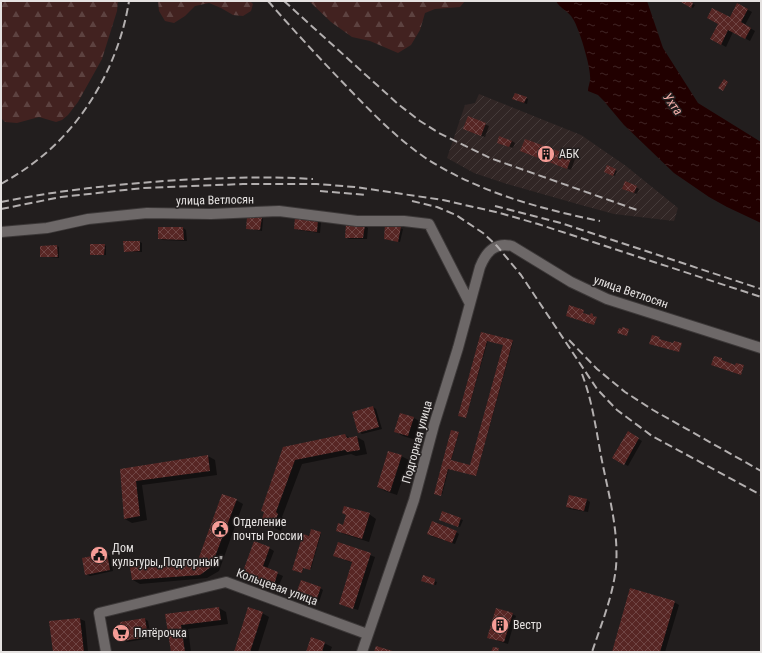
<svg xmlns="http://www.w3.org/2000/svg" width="762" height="653" viewBox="0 0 762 653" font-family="'Roboto Condensed',sans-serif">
  <defs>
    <pattern id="industrial-furrows" width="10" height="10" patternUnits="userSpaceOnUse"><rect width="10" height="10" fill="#312625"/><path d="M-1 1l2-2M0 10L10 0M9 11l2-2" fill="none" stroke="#453b3a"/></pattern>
    <pattern id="forest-firs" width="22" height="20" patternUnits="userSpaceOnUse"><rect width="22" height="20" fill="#422220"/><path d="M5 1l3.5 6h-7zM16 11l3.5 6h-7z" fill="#5d4240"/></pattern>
    <pattern id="water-ripples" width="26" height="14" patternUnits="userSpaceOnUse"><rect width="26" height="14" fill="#210000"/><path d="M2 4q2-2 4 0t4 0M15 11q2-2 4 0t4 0" fill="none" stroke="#412525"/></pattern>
    <pattern id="building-cross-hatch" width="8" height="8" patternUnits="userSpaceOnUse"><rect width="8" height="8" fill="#572624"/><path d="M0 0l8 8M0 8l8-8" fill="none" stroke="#6f4544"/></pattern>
  </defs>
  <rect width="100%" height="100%" fill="#221e1e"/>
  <!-- industrial -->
  <path fill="url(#industrial-furrows)" d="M479,94L581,135L626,166L678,208L674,221L614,214L581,205L507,184L474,173L447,158L465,105L475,103Z"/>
  <!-- forest -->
  <path fill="url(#forest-firs)" d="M1,1H118L117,11L102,59L78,102L68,115L62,120L56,122L39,117L17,123L5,122L1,118Z
    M158,1H250L253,4L251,11L243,16L233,15L221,8L209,3L195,6L185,16L174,23L165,21L159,11Z
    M309,1H465L460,7L435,9L425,13L420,30L411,45L398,53L370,41L352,37L331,22Z"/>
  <!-- water -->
  <path fill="url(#water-ripples)" d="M556,1H647L663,48L698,103L761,142V223L727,207L709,197L674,173L624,125L603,100L598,95L588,91C588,86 591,81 590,76C590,65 579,28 573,19C569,11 560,9 556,1Z"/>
  <!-- shadow -->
  <path fill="#0007" d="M682,1H689L695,5L693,8L682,2Z
    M737,4L752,12L745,25L755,31L750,41L733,32L726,47L712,39L730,18Z
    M526,98L528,99L527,104L515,100Z
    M469,118L489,126L485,137L468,131Z
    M512,141L515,143L513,148L501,144Z
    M521,151L571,157L575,159L571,170Z
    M615,170L617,171L615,176L607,173Z
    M636,187L639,189L637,194L626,190Z
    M262,218L263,219L262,231L247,228Z
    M318,220L321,222L320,233L298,230L295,228Z
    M386,225L403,229L400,242L385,239Z
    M365,226L368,228L367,239H349L346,237Z
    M183,228L186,230L187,241L162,240L159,238Z
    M124,242H140L142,243V252H127L125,251Z
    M104,245L106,246V255L91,254Z
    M57,246L59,247V258L41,256Z
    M482,333L513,342L476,476L449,468L442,495L435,493L452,431L459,433L451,461L471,467L505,345L488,340L466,418L459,416Z
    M373,407L376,409L382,429L362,434L359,432Z
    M414,418L421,422L416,440L403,436L396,432Z
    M628,433L642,441L628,466L614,458Z
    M345,435L350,438L357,437L364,441L367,454L356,456L351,454L302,464L282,517L285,519L281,531L262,522L284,448Z
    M208,456L215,460L217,475L142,485L147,520L132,523L125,519L121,470Z
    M401,456L409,460L397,495L385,491L378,487Z
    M236,500L243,504L219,571L207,578L140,584L133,580L199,560Z
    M587,500L590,502L588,512L570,509L567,507Z
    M442,513L463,520L460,527L442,521Z
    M369,514L376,519L369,542L344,534L337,530Z
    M311,530L321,534L311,569L304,567L302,573L293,570Z
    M456,532L459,534L455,544L431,536Z
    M338,544L375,557L358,610L340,604L353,563L334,556Z
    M269,548L274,551L267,569L283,576L277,590L242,576Z
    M107,554L110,556L113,571L90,576L86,574Z
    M424,577L437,582L436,585L425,582Z
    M320,588L323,590L319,602L297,594Z
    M674,602L679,605L665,652H613Z
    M219,608L226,612L228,624L188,629L191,652H172L166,615Z
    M262,613L269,617L258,652H235Z
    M512,614L516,616L508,644L492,639Z
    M80,619L85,621L88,652H54L50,622Z
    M145,619L148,621L151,638L127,642L124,640Z
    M324,643L332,647L330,652H307Z"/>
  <!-- building -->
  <path fill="url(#building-cross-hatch)" d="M681,1H691L693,3L691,8L681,2Z
    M737,3L748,9L741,22L751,28L745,39L728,30L721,45L710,39L718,24L707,18L712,8L730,17Z
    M724,79L728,82L723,91L718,88Z
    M515,93L527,97L524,103L512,99Z
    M468,116L486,123L481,136L463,129Z
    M499,136L512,141L509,147L497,143Z
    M525,139L572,156L567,169L520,151Z
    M607,165L616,169L613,176L604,172Z
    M625,181L637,186L634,193L622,189Z
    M247,217H262L260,230L246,229Z
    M295,217L318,220L317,232L294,229Z
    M346,223L365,225L363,238H345Z
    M385,224L401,227L398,242L384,239Z
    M158,227H183L184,240L158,239Z
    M123,241H140V251L124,252Z
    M90,244H105L104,255H90Z
    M57,245L58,257H40V246Z
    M569,305L584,310L583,313L590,315L591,313L593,314V316L597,317L594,325L566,316Z
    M622,327L629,329L627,336L617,333L619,328L622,329Z
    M481,332L513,340L476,476L448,469L441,496L434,494L451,430L459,432L451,460L470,465L503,345L487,341L466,418L458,416Z
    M652,335L660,337L659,339L673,343L674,341L682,343L679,352L649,344Z
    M714,356L722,358V360L735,365L736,363L744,365L741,375L711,365Z
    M373,406L379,427L358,433L352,412Z
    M400,413L414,417L408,436L394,432Z
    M628,431L639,438L624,465L612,458Z
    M345,434L347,438L357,436L360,450L347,452L345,450L295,460L276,512L278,514L273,527L261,522L264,512L261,511L283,447Z
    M388,451L402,455L390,492L377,487Z
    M208,455L210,471L136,481L140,516L124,519L120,469Z
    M222,494L237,499L211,567L200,575L132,580L130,567L198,560Z
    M569,495L587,499L584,511L566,507Z
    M344,506L370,513L362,539L336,531L338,523L343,525L346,515L342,513Z
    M442,511L461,518L458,527L439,520Z
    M432,521L457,531L452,543L427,534Z
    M311,529L321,532L310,570L303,568L302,573L292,570L303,534L309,536Z
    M254,541L270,547L263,566L278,572L273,588L241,577Z
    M338,542L371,553L353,609L339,604L352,562L333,556Z
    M107,553L110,570L85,575L82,558Z
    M423,575L435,579L434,585L421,581Z
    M301,580L321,587L316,601L296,594Z
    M630,588L675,601L660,652H612Z
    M219,607L221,620L181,625L185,652H171L165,614Z
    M248,607L263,612L250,652H234Z
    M496,608L513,613L504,642L487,638Z
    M80,618L84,652H53L49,621Z
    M145,618L148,637L123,641L120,622Z
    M311,637L325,642L322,652H306Z
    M376,646L396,652H374Z
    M493,647L499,648L498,652H491Z"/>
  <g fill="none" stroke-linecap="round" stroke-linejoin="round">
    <defs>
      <path id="minor" d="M1,232L47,228L88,219L147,213L211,214L279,211L357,221H404L429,224L470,304
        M106,652L99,613L226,582L367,634
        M362,652L414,500L434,425L458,348L480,267C486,252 495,242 512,246L571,282L607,299L761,348"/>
    </defs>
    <!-- minor casing -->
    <use href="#minor" stroke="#3c3838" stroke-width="12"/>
    <!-- minor -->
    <use href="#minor" stroke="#6d6868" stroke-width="10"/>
    <!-- rail -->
    <path stroke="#b3afaf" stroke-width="2" stroke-dasharray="8 4" stroke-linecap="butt" d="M268,1C295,32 323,62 352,92C375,116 399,140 427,159C479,192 540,209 600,221
      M284,1L398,104L420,121L439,133L490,158L640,211
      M1,184C17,175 32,165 46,153C90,115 120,58 129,1
      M320,191L366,195
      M412,201L437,207L456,215L483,233L497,246L521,275L597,389L617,410L652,436L761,495
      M1,202C60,190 119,184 179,180C224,178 268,176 313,179
      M495,206L561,223L761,289
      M1,209L61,197L143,188L243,184H317L355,187L443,200L500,213L538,224L761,297
      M569,340L597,369L625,392L653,410L761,471
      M582,374C592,400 596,429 601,456C608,492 619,530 616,567C613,596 601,625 592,652"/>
  </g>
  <!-- icons -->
  <defs>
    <symbol id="building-disc" viewBox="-11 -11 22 22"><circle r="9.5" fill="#f59c96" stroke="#221e1e"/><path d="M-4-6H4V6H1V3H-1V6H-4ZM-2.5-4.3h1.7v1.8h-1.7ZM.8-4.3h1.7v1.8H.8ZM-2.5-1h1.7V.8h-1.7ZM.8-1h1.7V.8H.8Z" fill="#111"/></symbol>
    <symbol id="civic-disc" viewBox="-11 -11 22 22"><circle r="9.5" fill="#f59c96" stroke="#221e1e"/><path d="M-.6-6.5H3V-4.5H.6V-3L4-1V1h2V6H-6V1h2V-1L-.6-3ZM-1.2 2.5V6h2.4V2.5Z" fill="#111"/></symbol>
    <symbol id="supermarket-disc" viewBox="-11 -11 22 22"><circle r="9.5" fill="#f59c96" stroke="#221e1e"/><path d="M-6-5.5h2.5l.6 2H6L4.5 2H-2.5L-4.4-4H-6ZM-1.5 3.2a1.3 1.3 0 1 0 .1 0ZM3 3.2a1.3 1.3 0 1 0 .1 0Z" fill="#111"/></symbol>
  </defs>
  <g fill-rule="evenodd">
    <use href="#building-disc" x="536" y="144" width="20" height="20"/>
    <use href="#civic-disc" x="210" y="519" width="20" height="20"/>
    <use href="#civic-disc" x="89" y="545" width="20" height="20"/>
    <use href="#building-disc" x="490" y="615" width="20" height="20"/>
    <use href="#supermarket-disc" x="111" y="623" width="20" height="20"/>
  </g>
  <g text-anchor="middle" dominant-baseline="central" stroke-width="3" stroke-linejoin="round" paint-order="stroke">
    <!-- poi labels -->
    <g font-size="12" fill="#e5e2e1" stroke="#221e1e" text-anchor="start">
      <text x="559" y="154">АБК</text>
      <text x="233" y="522">Отделение<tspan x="233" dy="14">почты России</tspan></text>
      <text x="112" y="548">Дом<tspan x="112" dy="14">культуры,,Подгорный"</tspan></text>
      <text x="513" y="625">Вестр</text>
      <text x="134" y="633">Пятёрочка</text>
    </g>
    <!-- street labels -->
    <g font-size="12" fill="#e5e2e1" stroke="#221e1e">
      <text transform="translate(215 200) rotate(-1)">улица Ветлосян</text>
      <text transform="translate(631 292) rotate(19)">улица Ветлосян</text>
      <text transform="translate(417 442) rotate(-75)">Подгорная улица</text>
      <text transform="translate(277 587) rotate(20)">Кольцевая улица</text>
    </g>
    <!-- water labels -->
    <g font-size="13" font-style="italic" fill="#f5afaa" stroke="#221e1e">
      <text transform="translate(673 104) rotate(54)">Ухта</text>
    </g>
  </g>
  <!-- border -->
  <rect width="762" height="653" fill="none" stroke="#e5e2e1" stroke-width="4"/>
</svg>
